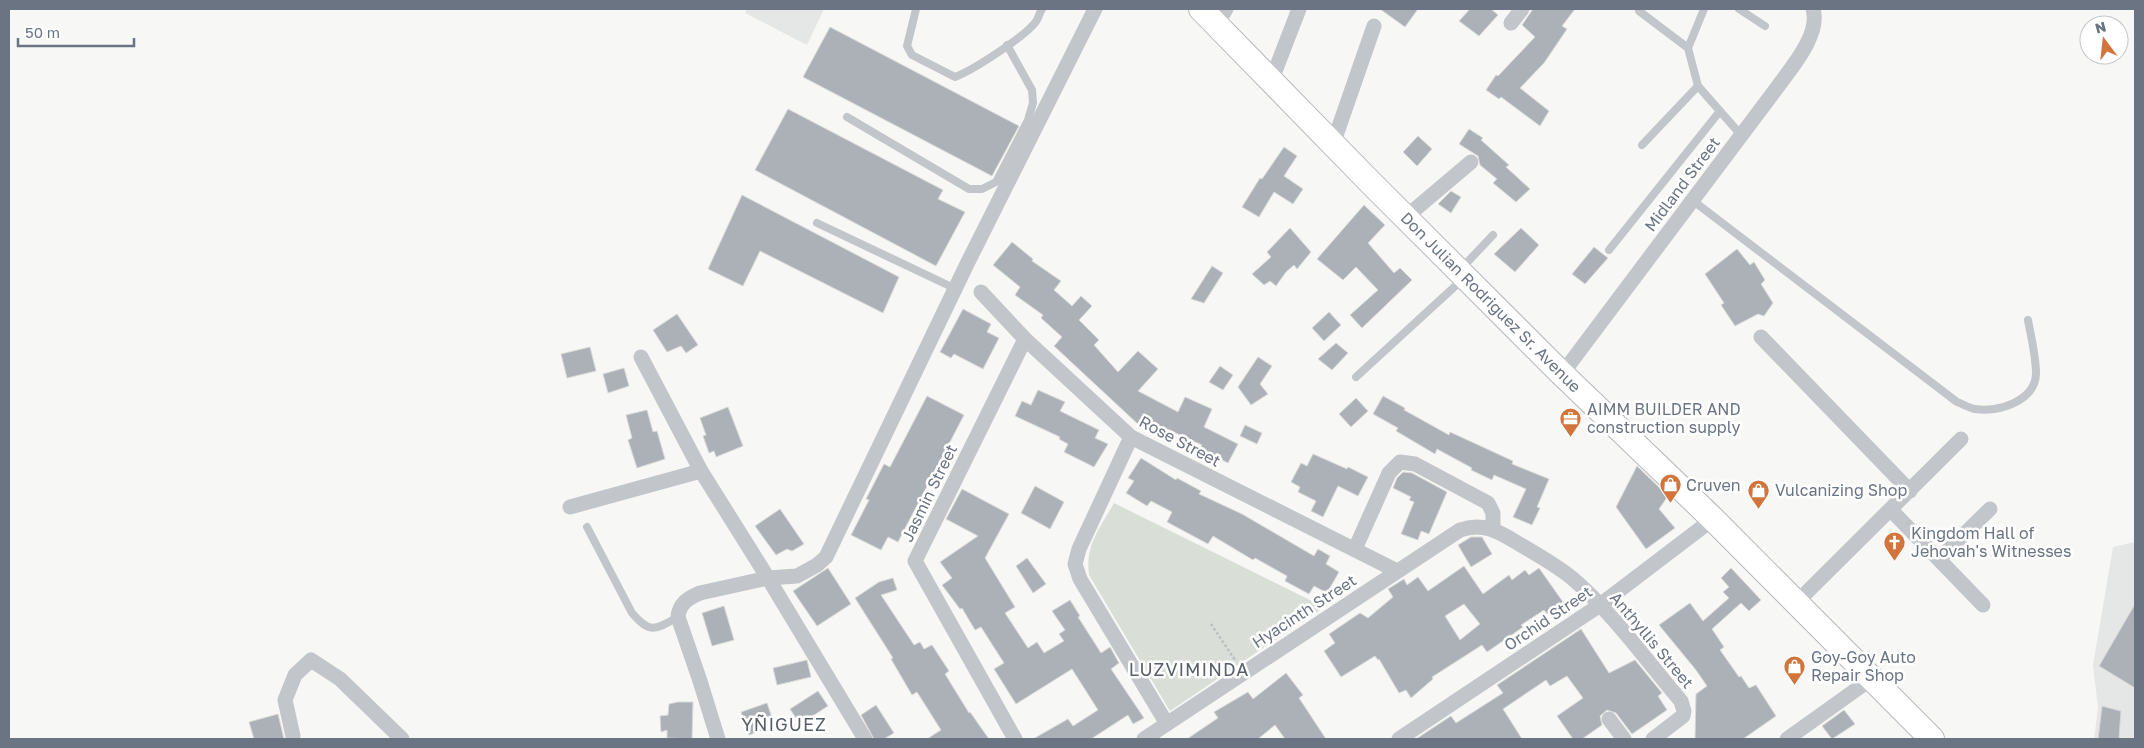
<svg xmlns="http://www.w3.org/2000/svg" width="2144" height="748" viewBox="0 0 2144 748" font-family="'Golos Text',sans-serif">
  <rect width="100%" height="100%" fill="#f7f8f6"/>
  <!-- built -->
  <path fill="#e5e7e6" d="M747,9H824L807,45L745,13Z
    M2135,542V739H2094L2098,708L2093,665L2113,547Z"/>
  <!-- green -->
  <path fill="#d9ded7" d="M1114,503L1324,607L1170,711L1089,575C1085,545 1100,528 1114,503Z"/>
  <!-- building -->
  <path fill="#acb1b7" stroke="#d9dad8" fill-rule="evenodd" d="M1380,9H1418L1405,27Z
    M1470,9H1491L1498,15L1479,36L1459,21Z
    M1533,9H1575L1562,26L1567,29L1544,63L1520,88L1549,111L1540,126L1501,97L1499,99L1486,90L1496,75L1498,76L1535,37L1522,25Z
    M830,27L1019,126L992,176L803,77Z
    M788,109L943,190L938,199L965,212L936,266L755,170Z
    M1469,129L1483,138L1481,140L1509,165L1506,167L1530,189L1516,202L1493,183L1497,179L1480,165L1478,156L1459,144Z
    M1418,136L1432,149L1417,166L1403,152Z
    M1284,147L1297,156L1284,176L1303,189L1293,204L1274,192L1259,217L1242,207L1260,178L1262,179Z
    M1451,191L1461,197L1451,213L1438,204Z
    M742,195L899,277L883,313L760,251L743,286L708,269Z
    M1364,205L1385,225L1368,243L1394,273L1400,268L1412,280L1362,328L1350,315L1378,290L1356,267L1343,280L1317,259Z
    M1290,228L1311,252L1297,269L1294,265L1286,272L1276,286L1270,281L1264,285L1252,274L1271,257L1267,252Z
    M1521,228L1539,245L1515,272L1494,254Z
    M1012,242L1033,259L1032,261L1061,281L1054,290L1072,306L1081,296L1092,306L1079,320L1099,340L1094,345L1118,372L1138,351L1158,369L1138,391L1178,412L1185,397L1212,409L1204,427L1238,444L1228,463L1200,449L1202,445L1167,429L1166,432L1144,421L1140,426L1054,346L1062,337L1041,318L1043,315L1015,295L1020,287L993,265Z
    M1594,247L1608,258L1585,284L1572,274Z
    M1737,249L1750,265L1754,262L1765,280L1761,284L1773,303L1764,316L1758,314L1735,326L1721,305L1724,303L1705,274Z
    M1212,266L1223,273L1204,303L1191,299Z
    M963,309L991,324L987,332L999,338L983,369L954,354L951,358L940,352Z
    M1329,312L1341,325L1324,341L1312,328Z
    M677,314L698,345L686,353L681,346L667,352L653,330Z
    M1336,343L1348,353L1332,370L1318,359Z
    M590,347L596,371L567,378L561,354Z
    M1258,357L1272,366L1260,384L1268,394L1251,405L1238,387Z
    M1220,366L1233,375L1223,390L1209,382Z
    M624,368L629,386L608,393L603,374Z
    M1038,390L1065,402L1060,411L1099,430L1095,438L1108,444L1094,467L1064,452L1068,444L1059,439L1060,437L1015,416L1022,401L1031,405Z
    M927,396L964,415L898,542L888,537L881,550L851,535L869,500L866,499L884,464L890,467Z
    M1383,396L1405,408L1404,410L1449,435L1450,432L1513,461L1512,464L1549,479L1537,507L1540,508L1532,525L1513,517L1526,489L1494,475L1492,480L1471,470L1472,468L1437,449L1435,454L1396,431L1398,428L1373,414Z
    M1356,398L1368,411L1351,427L1339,414Z
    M728,407L743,446L716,457L714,451L709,453L703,436L706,435L700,418Z
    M647,410L653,432L657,431L665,459L637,468L628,440L632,438L626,415Z
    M1245,425L1262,433L1257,444L1240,436Z
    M1313,454L1347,469L1348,467L1368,477L1358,496L1338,486L1323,517L1311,511L1316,501L1298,492L1300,487L1291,482L1301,463L1307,466Z
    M1141,458L1176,480L1177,478L1201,491L1199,494L1242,514L1314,556L1318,549L1330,556L1326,564L1339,572L1327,593L1314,586L1309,594L1285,581L1287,576L1255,558L1253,560L1213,536L1208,544L1167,522L1172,512L1151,501L1147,506L1126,493L1134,481L1128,478Z
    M1637,466L1668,496L1659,509L1675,528L1646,549L1616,507Z
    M1403,472L1412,473L1447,492L1429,534L1421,531L1418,540L1401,534L1414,502L1409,500L1411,497L1393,488L1397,478Z
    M1035,486L1064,502L1050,529L1021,513Z
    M962,489L1009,514L985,558L1015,607L1005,613L1028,648L1037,642L1044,653L1064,641L1059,634L1065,630L1052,611L1070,600L1080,616L1078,617L1101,653L1110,647L1119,663L1111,669L1144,718L1133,724L1128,715L1091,739H1033L1068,719L1073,726L1098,710L1072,669L1016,704L994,669L1004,663L981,627L975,630L962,608L960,609L942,585L952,578L940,562L978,536L946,519Z
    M780,509L804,544L792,551L787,549L776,555L755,526Z
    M1471,537H1482L1492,554L1471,567L1458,545Z
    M1027,558L1046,584L1033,593L1016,566Z
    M1464,566L1483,594L1509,575L1512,580L1525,570L1529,575L1539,568L1563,602L1547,614L1544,610L1521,625L1523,627L1487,652L1482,645L1432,677L1433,679L1411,698L1406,690L1399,693L1379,659L1378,660L1375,656L1341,677L1324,651L1335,643L1329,634L1360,613L1368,618L1393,597L1388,589L1404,579L1407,585L1418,577L1428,591ZM1464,604L1480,624L1460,640L1445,616Z
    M828,568L851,604L817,626L793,591Z
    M1731,568L1761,600L1749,611L1741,603L1712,629L1724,647L1720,650L1739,677L1741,676L1749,688L1756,685L1776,716L1743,739H1695L1696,694L1707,686L1696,670L1659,625L1690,603L1703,621L1729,598L1723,592L1729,587L1721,578Z
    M893,578L897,590L881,595L914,645L920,642L924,649L932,645L949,671L945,674L969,713L970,712L989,739H927L941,730L917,692L912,695L891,659L893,658L855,598L879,582Z
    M2135,604V688L2099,666Z
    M724,606L734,640L712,646L702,613Z
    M1581,629L1609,673L1635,660L1662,693L1658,696L1667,710L1632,734L1616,713L1607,710L1600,716L1602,725L1582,739H1573L1557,716L1583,698L1567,676L1550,686L1546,680L1503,709L1522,739H1416L1451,716L1456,723L1503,693L1497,685Z
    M807,660L811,677L777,685L773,668Z
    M1286,673L1303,695L1299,698L1326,739H1285L1275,725L1258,739H1187L1218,718L1214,712L1248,692L1253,699Z
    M818,691L828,706L800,724L790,709Z
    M678,702H693L692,739L667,738V730L661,732L660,716L668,715L669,704Z
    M767,703L775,726L749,735L741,712Z
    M876,705L894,733L884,739H874L861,715Z
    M2102,706L2121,711L2119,739H2098Z
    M1844,710L1855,724L1832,739L1822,726Z
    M278,714L284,739H254L249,722Z"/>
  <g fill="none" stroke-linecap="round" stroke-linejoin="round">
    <defs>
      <path id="primary" d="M1201,9L1369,181L1562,374L1713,519L1932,739"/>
    </defs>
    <!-- primary casing -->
    <use href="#primary" stroke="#b6b8bd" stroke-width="26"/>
    <!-- path -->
    <path stroke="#bcbec0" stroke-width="2.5" stroke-dasharray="2.5 2.5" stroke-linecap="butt" d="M1211,624L1235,660"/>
    <!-- service -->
    <path stroke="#c2c5c9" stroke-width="8" d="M916,9L907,46L912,55L955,77C973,70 1028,35 1037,20C1039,16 1040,12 1042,9
      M1639,9V11L1688,48
      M1704,9L1688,48L1698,86L1741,135
      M1739,9L1765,26
      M847,117L969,189H982L996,182L1028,120L1033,103L1032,90L1007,45
      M1642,145L1698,86
      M1692,200L1957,402C1963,404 1969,408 1975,409C1998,413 2035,401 2036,374C2036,356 2031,337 2028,320
      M817,223L956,289
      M1609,250L1720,111
      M1460,270L1493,235
      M1356,377L1463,279
      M587,527L632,613C650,634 655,630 678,617"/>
    <!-- minor -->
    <path stroke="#c2c5c9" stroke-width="15" d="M1511,23L1522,9
      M1217,24L1226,9
      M1272,79L1299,9
      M1333,144L1374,26
      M1406,217L1471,162
      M981,292L1025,339L1131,437L1397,571
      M1761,337L1910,491
      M641,357L701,471L768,578L865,739
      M1562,374L1776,89C1790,69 1821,35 1813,9
      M1131,437L1079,549L1075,564L1080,579L1167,724
      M570,507L701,471
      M1891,510L1983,605
      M1355,549L1389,473L1400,462L1415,464L1488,503L1493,513V528
      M1939,559L1990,509
      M1796,603L1961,439
      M1609,719L1624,739
      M293,736L285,700L295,675L311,660L340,679L402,739
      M718,739L700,681L678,617C679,604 688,598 700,593L768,578L797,576L817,565L826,557L967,264L1095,9
      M1015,739L915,561L1025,339
      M1144,739L1460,530C1484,521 1501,533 1521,545C1538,555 1556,565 1572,578C1613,613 1646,660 1681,701L1684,711L1683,716L1653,739
      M1399,739L1600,605L1713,519
      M1787,739L1871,679"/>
    <!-- primary -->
    <use href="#primary" stroke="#fff" stroke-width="24"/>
  </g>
  <!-- icons -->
  <defs>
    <symbol id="office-pin" viewBox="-11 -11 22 30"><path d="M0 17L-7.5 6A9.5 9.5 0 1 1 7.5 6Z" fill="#d1753c" stroke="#fff"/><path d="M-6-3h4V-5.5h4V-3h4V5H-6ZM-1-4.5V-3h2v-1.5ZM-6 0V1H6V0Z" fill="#fff"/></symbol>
    <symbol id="shop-pin" viewBox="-11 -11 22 30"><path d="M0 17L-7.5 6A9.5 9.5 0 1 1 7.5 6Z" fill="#d1753c" stroke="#fff"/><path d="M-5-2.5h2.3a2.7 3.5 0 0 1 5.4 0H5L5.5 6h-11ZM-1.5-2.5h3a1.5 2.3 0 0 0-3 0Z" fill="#fff"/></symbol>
    <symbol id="church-pin" viewBox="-11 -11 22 30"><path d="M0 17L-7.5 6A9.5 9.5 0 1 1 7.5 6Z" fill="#d1753c" stroke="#fff"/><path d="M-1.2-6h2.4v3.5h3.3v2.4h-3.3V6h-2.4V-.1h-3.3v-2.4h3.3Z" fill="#fff"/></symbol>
  </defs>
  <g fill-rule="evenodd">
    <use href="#office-pin" x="1558" y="406" width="25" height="34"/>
    <use href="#shop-pin" x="1658" y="472" width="25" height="34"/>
    <use href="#shop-pin" x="1746" y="478" width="25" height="34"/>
    <use href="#church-pin" x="1882" y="530" width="25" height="34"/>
    <use href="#shop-pin" x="1782" y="654" width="25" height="34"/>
  </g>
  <g text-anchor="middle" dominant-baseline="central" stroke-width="5" stroke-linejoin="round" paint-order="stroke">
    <!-- street labels -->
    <g font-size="16" fill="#6a7483" stroke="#fff">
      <text transform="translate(1682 184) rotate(-53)">Midland Street</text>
      <text transform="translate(1491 302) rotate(45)">Don Julian Rodriguez Sr. Avenue</text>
      <text transform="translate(1180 441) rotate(28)">Rose Street</text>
      <text transform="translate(929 493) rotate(-64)">Jasmin Street</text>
      <text transform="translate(1304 611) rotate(-33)">Hyacinth Street</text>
      <text transform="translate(1548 618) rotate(-34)">Orchid Street</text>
      <text transform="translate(1652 640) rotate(50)">Anthyllis Street</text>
    </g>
    <!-- poi labels -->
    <g font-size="16" fill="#6a7483" stroke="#fff" text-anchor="start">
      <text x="1587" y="409">AIMM BUILDER AND<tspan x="1587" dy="18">construction supply</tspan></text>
      <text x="1686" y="485">Cruven</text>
      <text x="1775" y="490">Vulcanizing Shop</text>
      <text x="1911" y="533">Kingdom Hall of<tspan x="1911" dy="18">Jehovah's Witnesses</tspan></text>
      <text x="1811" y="657">Goy-Goy Auto<tspan x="1811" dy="18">Repair Shop</tspan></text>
    </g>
    <!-- neighbourhood labels -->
    <g font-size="18" letter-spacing="1" fill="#575f69" stroke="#fff">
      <text x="1189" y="669">LUZVIMINDA</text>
      <text x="784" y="724">YÑIGUEZ</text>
    </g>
  </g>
  <!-- border -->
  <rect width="2144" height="748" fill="none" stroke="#6a7483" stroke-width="20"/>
  <!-- north arrow -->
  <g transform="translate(2104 40) rotate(345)"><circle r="24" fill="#ffffff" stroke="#c3c7cd"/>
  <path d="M0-4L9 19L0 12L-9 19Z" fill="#d1753c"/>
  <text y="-8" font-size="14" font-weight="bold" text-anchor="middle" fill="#6a7483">N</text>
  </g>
  <!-- scale -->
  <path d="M18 38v8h116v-8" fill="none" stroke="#6a7483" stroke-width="2.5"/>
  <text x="25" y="38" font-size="15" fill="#6a7483" stroke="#ffffff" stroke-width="4" paint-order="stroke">50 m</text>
</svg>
